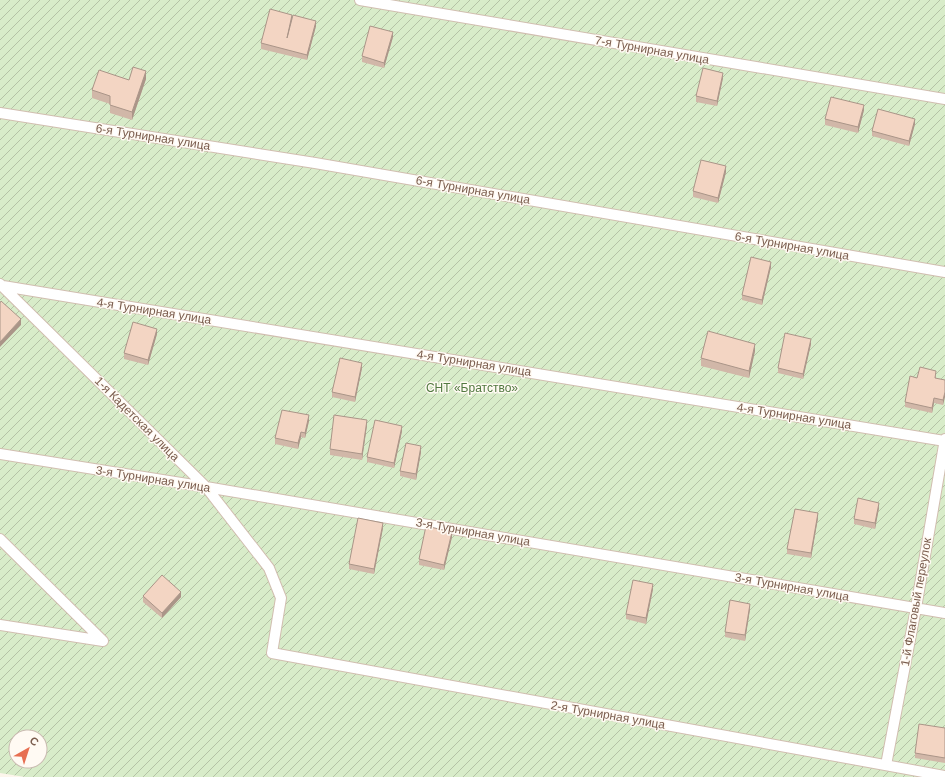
<svg xmlns="http://www.w3.org/2000/svg" width="945" height="777" viewBox="0 0 945 777" font-family="Arial,sans-serif">
  <defs>
    <pattern id="garden-furrows" width="10" height="10" patternUnits="userSpaceOnUse"><rect width="10" height="10" fill="#d8ecc9"/><path d="M-1 1l2-2M0 10L10 0M9 11l2-2" fill="none" stroke="#b4c2a5"/></pattern>
  </defs>
  <rect width="100%" height="100%" fill="#fdf6ec"/>
  <!-- garden -->
  <path fill="url(#garden-furrows)" fill-rule="evenodd" d="M0,0H945V777H25L0,773ZM16,737H40V761H16Z"/>
  <g fill="none" stroke-linecap="round" stroke-linejoin="round">
    <defs>
      <path id="lane" d="M360,0L945,99
        M0,113L315,163L945,272
        M0,284L206,487L269,568L281,598L272,653L945,776
        M3,286L945,441
        M0,454L206,487L945,613
        M0,539L103,641
        M0,625L103,641
        M886,765L916,608L945,439"/>
    </defs>
    <!-- lane casing -->
    <use href="#lane" stroke="#d1beb0" stroke-width="12"/>
    <!-- lane -->
    <use href="#lane" stroke="#fff" stroke-width="10"/>
  </g>
  <!-- wall -->
  <path fill="#d1b7a8" d="M292,19L316,26L307,60L261,49V43Z
    M393,37L384,68L362,62V56Z
    M723,78L717,106L696,102V96Z
    M146,79L132,120L110,113V104L92,98V90Z
    M864,110L858,133L825,125V119Z
    M915,124L909,146L872,136V131Z
    M726,172L718,203L693,197V191Z
    M771,267L762,305L742,300V295Z
    M157,334L148,365L124,359V353Z
    M811,344L803,379L778,373V368Z
    M755,351L749,378L701,366V358Z
    M362,368L355,402L332,397V392Z
    M936,376V378L945,380L943,405L934,403L932,413L905,407V402L917,378Z
    M309,421L305,438L301,437L298,449L275,444V438Z
    M367,425L362,460L330,455V449Z
    M402,431L394,468L367,462V457Z
    M421,452L416,480L400,476V471Z
    M879,508L875,529L854,524V519Z
    M818,518L811,558L787,554V549Z
    M383,528L374,574L349,569V564Z
    M452,537L444,570L419,565V559Z
    M653,589L646,624L626,619V614Z
    M143,596L181,597L162,618L143,602Z
    M750,609L745,641L725,637V632Z
    M945,728V763L915,758V753Z"/>
  <!-- shaded-wall -->
  <path fill="#aa9588" d="M292,15V20L287,43V38Z
    M316,21V26L307,60V55Z
    M393,32V37L384,68V63Z
    M146,71V79L132,120V112Z
    M723,73V78L717,106V101Z
    M864,105V110L858,133V127Z
    M915,119V124L909,146V141Z
    M726,166V172L718,203V198Z
    M771,262V267L762,305V300Z
    M21,319V325L0,347V342Z
    M157,329V334L148,365V360Z
    M811,339V344L803,379V374Z
    M755,344V351L749,378V371Z
    M362,363V368L355,402V397Z
    M945,392V397L943,405V400Z
    M934,398V403L932,413V408Z
    M309,415V421L305,438V433Z
    M367,420V425L362,460V454Z
    M402,426V431L394,468V463Z
    M301,432V437L298,449V443Z
    M421,446V452L416,480V474Z
    M879,503V508L875,529V523Z
    M818,513V518L811,558V553Z
    M383,523V528L374,574V569Z
    M452,532V537L444,570V565Z
    M653,584V589L646,624V618Z
    M181,592V597L162,618V613Z
    M750,604V609L745,641V635Z"/>
  <!-- building -->
  <path fill="#f3d5c3" stroke="#aa9588" d="M270,9L292,15L287,38L293,15L316,21L307,55L261,43Z
    M370,26L393,32L384,63L362,56Z
    M133,67L146,71L132,112L110,105V96L92,90L99,70L129,80Z
    M703,68L723,73L717,101L696,96Z
    M831,97L864,105L858,127L825,119Z
    M878,109L915,119L909,141L872,131Z
    M701,160L726,166L718,198L693,191Z
    M751,257L771,262L762,300L742,295Z
    M1,301L21,319L0,342V303Z
    M133,322L157,329L148,360L124,353Z
    M708,331L755,344L749,371L701,358Z
    M785,333L811,339L803,374L778,368Z
    M340,358L362,363L355,397L332,392Z
    M920,367L936,371L935,378L945,380V392L943,400L934,398L932,408L905,402L910,376L917,378Z
    M282,410L309,415L305,433L301,432L298,443L275,438Z
    M334,415L367,420L362,454L330,449Z
    M375,420L402,426L394,463L367,457Z
    M406,443L421,446L416,474L400,471Z
    M858,498L879,503L875,523L854,519Z
    M795,509L818,513L811,553L787,549Z
    M358,518L383,523L374,569L349,564Z
    M426,526L452,532L444,565L419,559Z
    M162,575L181,592L162,613L143,596Z
    M633,580L653,584L646,618L626,614Z
    M730,600L750,604L745,635L725,632Z
    M919,724L945,728V758L915,753Z"/>
  <g text-anchor="middle" dominant-baseline="central" stroke-width="3" stroke-linejoin="round" paint-order="stroke">
    <!-- street labels -->
    <g font-size="12" fill="#7a5c4d" stroke="#fffaf3">
      <text transform="translate(652 50) rotate(10)">7-я Турнирная улица</text>
      <text transform="translate(153 137) rotate(9)">6-я Турнирная улица</text>
      <text transform="translate(473 190) rotate(10)">6-я Турнирная улица</text>
      <text transform="translate(792 246) rotate(10)">6-я Турнирная улица</text>
      <text transform="translate(154 311) rotate(9)">4-я Турнирная улица</text>
      <text transform="translate(474 363) rotate(9)">4-я Турнирная улица</text>
      <text transform="translate(794 416) rotate(9)">4-я Турнирная улица</text>
      <text transform="translate(137 419) rotate(45)">1-я Кадетская улица</text>
      <text transform="translate(153 479) rotate(9)">3-я Турнирная улица</text>
      <text transform="translate(473 532) rotate(10)">3-я Турнирная улица</text>
      <text transform="translate(792 587) rotate(10)">3-я Турнирная улица</text>
      <text transform="translate(916 602) rotate(-80)">1-й Флаговый переулок</text>
      <text transform="translate(608 715) rotate(10)">2-я Турнирная улица</text>
    </g>
    <!-- park labels -->
    <g font-size="12" fill="#537a41" stroke="#fffaf3">
      <text x="472" y="388">СНТ «Братство»</text>
    </g>
  </g>
  <!-- north arrow -->
  <g transform="translate(28 749) rotate(39)"><circle r="19" fill="#fffaf3" stroke="#cabbb1"/>
  <path d="M0-3L7 15L0 10L-7 15Z" fill="#e76f51"/>
  <text y="-6" font-size="11" font-weight="bold" text-anchor="middle" fill="#7a5c4d">С</text>
  </g>
</svg>
